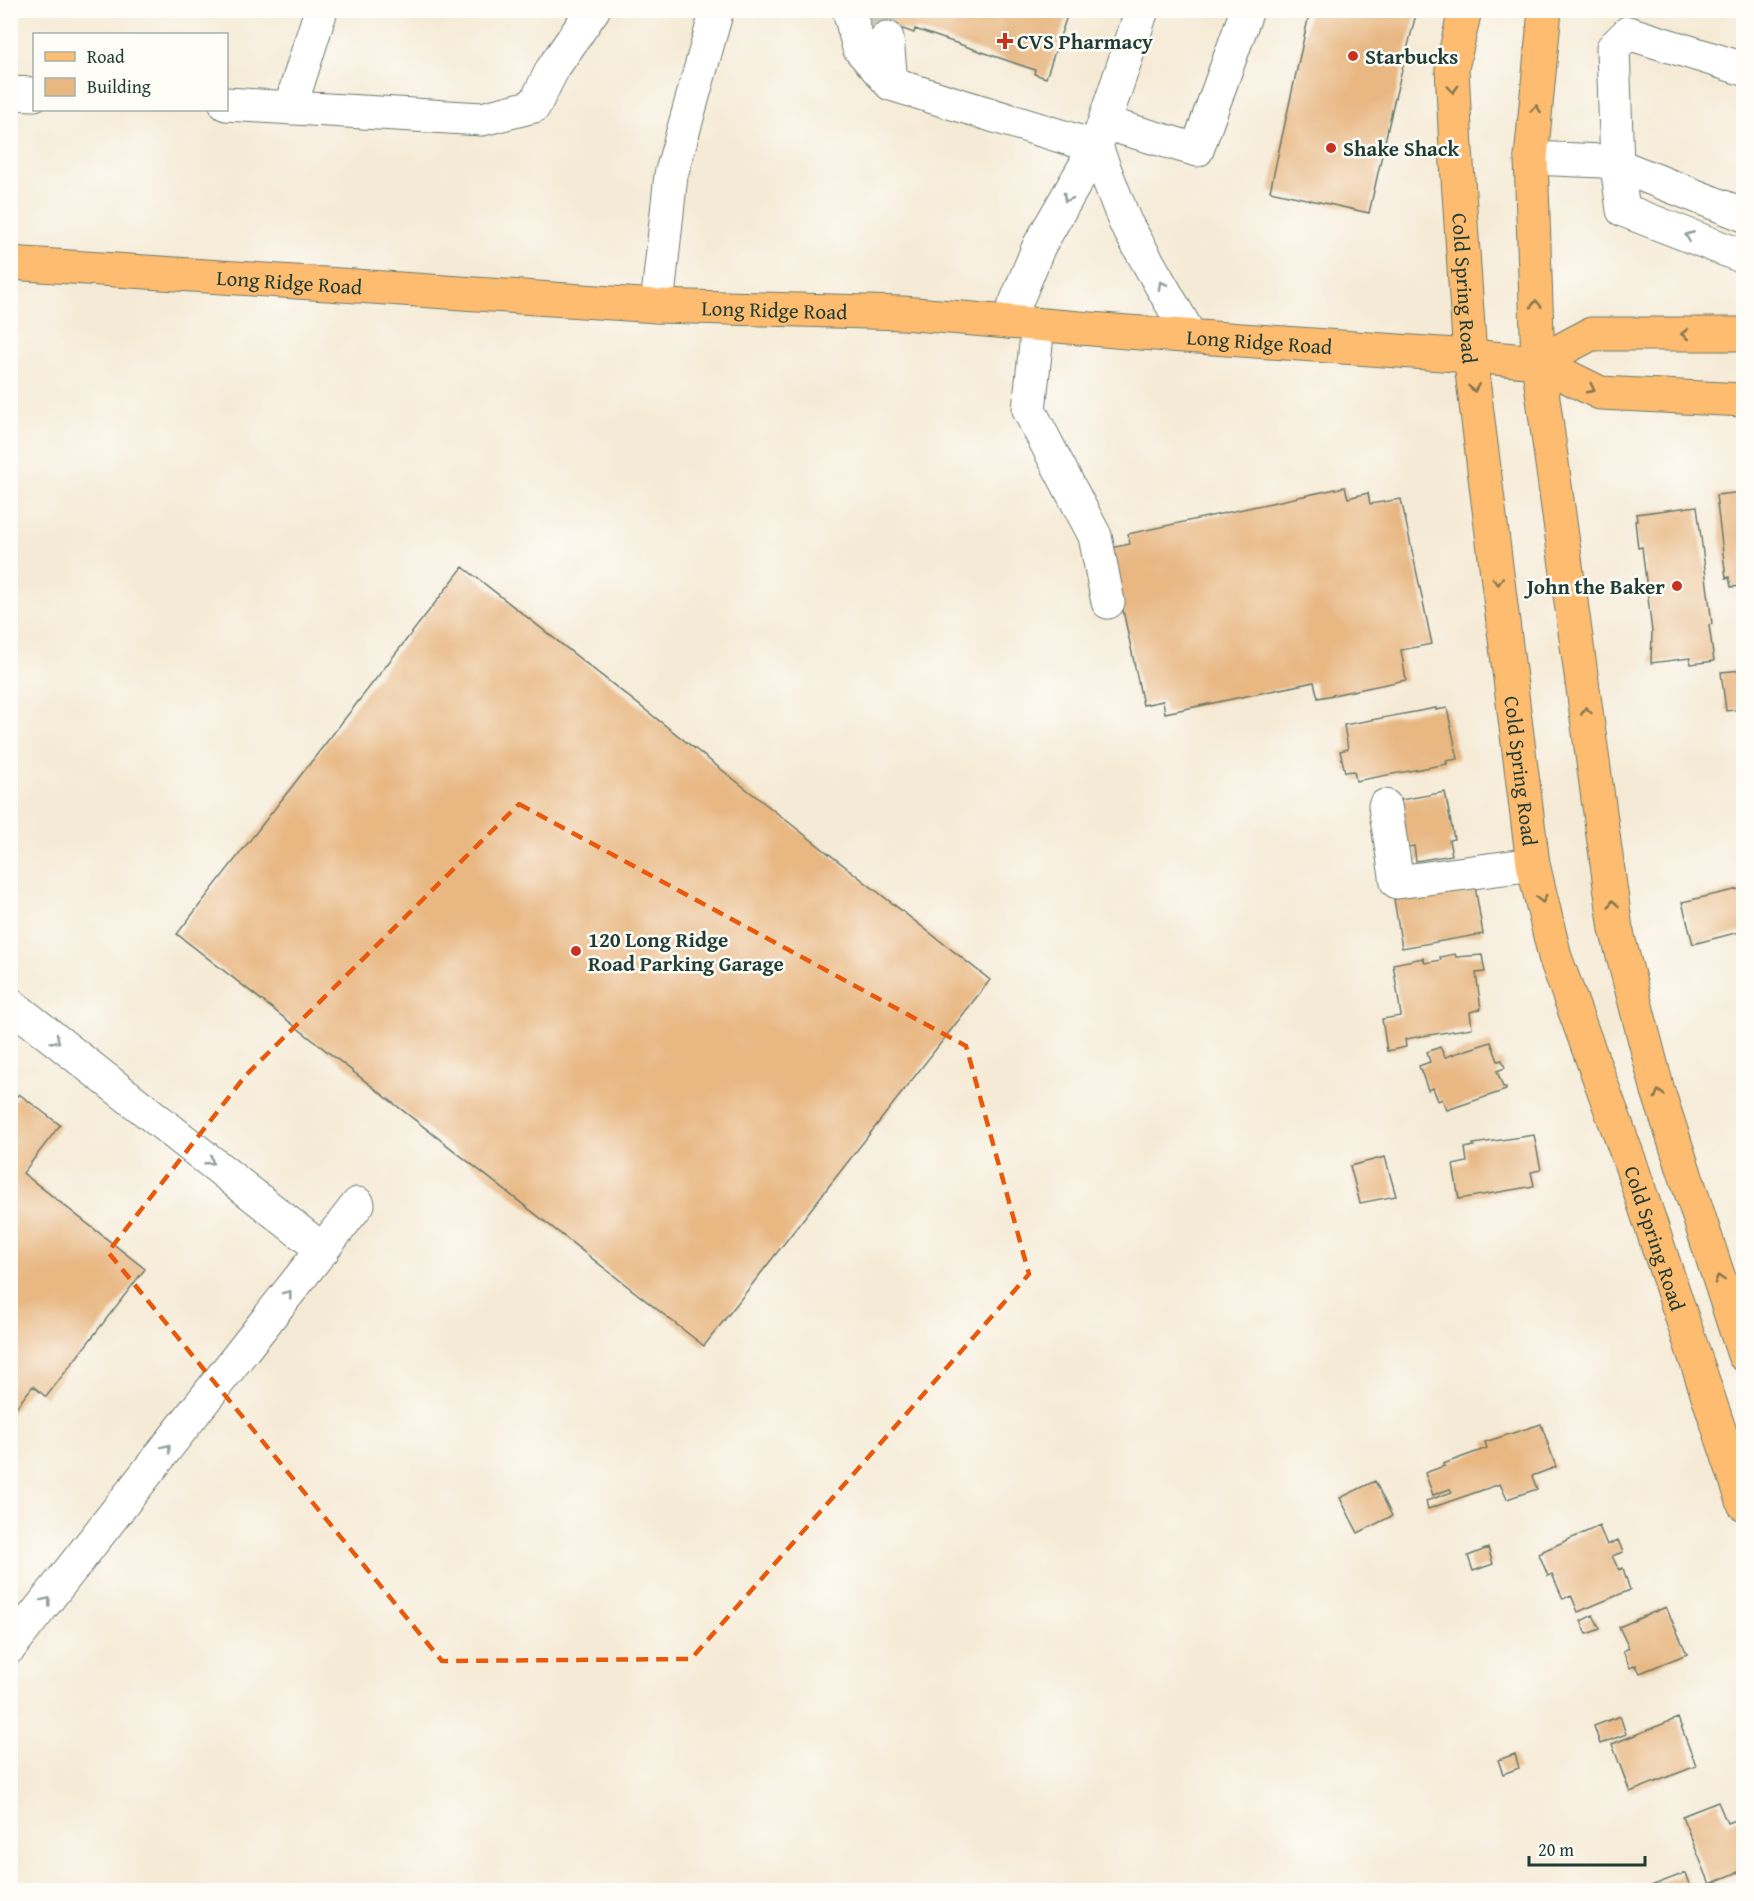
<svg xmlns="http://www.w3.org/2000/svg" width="1754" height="1901" viewBox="0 0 1754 1901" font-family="'Gentium Book Plus',serif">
  <rect width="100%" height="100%" fill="#fdfcf7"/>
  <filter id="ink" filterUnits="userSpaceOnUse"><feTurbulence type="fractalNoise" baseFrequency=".0167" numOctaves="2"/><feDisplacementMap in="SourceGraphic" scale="12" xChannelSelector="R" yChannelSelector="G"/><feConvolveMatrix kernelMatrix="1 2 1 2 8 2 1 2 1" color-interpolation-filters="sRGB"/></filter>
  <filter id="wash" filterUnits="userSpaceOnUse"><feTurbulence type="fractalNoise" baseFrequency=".008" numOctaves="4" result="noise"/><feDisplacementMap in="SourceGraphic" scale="24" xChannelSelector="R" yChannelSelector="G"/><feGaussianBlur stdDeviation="1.35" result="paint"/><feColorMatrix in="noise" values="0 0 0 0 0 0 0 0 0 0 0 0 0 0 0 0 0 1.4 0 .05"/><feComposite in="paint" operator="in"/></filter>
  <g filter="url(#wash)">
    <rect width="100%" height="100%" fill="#f5ead5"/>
    <g id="blocks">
      <!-- building -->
      <path fill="#e8b782" d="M864,10H1069L1046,78L1034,74L1035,70L915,29L914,33L903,29L871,45Z
        M1310,10H1417L1393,106L1369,213L1270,191Z
        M1345,487L1348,498L1368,493L1370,504L1401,499L1432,644L1401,650L1406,680L1318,698L1314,682L1165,713L1163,701L1143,705L1110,548L1130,544L1128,534Z
        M1743,492V586L1731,587L1729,577L1726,578L1716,495Z
        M1697,506L1712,624L1709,625L1714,661L1691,664L1690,658L1651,663L1652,632L1642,547L1638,548L1635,521H1637L1636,514Z
        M463,567L990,980L704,1346L177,934Z
        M1743,670V709L1726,711L1721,672Z
        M1436,708V710L1447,708L1458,759L1446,761L1447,764L1356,781L1354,771L1345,772L1340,751L1348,749L1344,725Z
        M1445,792L1454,839L1449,840L1452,855L1416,861L1414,846L1408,847L1395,801Z
        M1475,886L1483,934L1402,948L1394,899Z
        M1743,888V931L1693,944L1682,902Z
        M1455,954L1456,957L1482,955L1485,972L1476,973L1481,1009L1470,1012L1472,1028L1405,1039L1406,1047L1387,1051L1382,1019L1401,1016L1393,964L1423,958L1425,963L1441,960L1440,957Z
        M1491,1042L1498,1061L1502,1060L1505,1068L1497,1071L1503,1087H1506V1090L1447,1110L1442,1099L1438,1101L1433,1088L1428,1090L1419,1066L1430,1062L1427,1052L1440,1047L1445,1057Z
        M19,1094L60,1125L23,1173L145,1269L46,1397L33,1386L10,1415V1101L12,1102Z
        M1534,1135L1541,1170L1531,1172L1534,1186L1459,1199L1453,1165L1467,1162L1465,1148L1474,1146L1473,1144Z
        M1385,1157L1396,1196L1360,1203L1350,1166Z
        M1541,1424L1556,1467L1532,1476L1537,1489L1507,1499L1500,1484L1428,1509L1426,1501L1452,1492L1450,1489L1433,1495L1425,1473L1444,1466L1443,1464L1487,1448L1485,1442Z
        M1375,1481L1392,1516L1358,1533L1340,1498Z
        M1599,1526L1607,1545L1618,1540L1623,1552L1612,1556L1619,1570L1623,1568L1630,1590L1578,1612L1571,1595L1563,1599L1552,1574L1548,1576L1539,1554L1543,1552V1551Z
        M1488,1548L1493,1564L1473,1571L1468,1556Z
        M1666,1607L1687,1654L1640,1673L1636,1665L1630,1668L1623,1651L1629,1648L1619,1627Z
        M1593,1615L1600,1629L1587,1634L1581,1621Z
        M1620,1716L1626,1734L1600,1744L1594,1726Z
        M1678,1718L1696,1766L1630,1792L1612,1744Z
        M1515,1754L1519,1768L1503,1774L1498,1760Z
        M1718,1802L1727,1823L1743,1817V1870L1710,1884L1682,1816Z
        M1685,1873L1691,1890H1650L1648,1887Z"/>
    </g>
  </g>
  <g filter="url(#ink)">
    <use href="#blocks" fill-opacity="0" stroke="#6a7a6c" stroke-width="1.5"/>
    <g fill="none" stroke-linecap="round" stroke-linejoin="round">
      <!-- minor-tunnel -->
      <path stroke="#cac7b5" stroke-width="33" stroke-dasharray="33 16" stroke-linecap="butt" d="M873,10L887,38"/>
      <defs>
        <path id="minor" d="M849,10L859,48L891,84L1096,147
          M887,38L891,84
          M1744,69L1628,33L1613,48L1617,165L1623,210L1744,257
          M10,93L34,94
          M226,104L482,119L534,106L553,68L593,10
          M290,108L321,10
          M1104,123L1197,150L1247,10
          M1096,147L1125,222L1190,336
          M1531,158L1602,161L1617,165L1744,215
          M657,306L671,175L717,10
          M1008,322L1039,246L1096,147L1142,10
          M1038,325L1029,410L1095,536L1108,602
          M1385,806L1397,882L1533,864
          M10,1004L323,1250
          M10,1647L358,1204"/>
        <g id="major">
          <path id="s1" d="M1465,10L1452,68L1456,149L1470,356L1533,864L1555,957L1631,1165L1744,1504"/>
          <path d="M1545,10L1531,158L1538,362L1616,929L1658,1091L1744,1355"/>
          <path id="s2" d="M10,263L657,306L903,313L1127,332L1470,356L1538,362L1600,393L1744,400"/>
          <path d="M1538,362L1591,334H1744"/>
        </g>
      </defs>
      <!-- minor casing -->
      <use href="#minor" stroke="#6a7a6c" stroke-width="35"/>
      <!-- major casing -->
      <use href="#major" stroke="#6a7a6c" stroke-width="35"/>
      <!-- minor -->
      <use href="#minor" stroke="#fff" stroke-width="33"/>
      <!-- major -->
      <use href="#major" stroke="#febc70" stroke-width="33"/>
    </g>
    <!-- one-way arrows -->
    <defs><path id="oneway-chevron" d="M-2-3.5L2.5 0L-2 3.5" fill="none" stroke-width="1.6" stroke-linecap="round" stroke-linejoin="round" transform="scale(1.5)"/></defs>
    <g stroke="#83764f">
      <use href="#oneway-chevron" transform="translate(1453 89) rotate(88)"/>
      <use href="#oneway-chevron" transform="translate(1536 109) rotate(-84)"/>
      <use href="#oneway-chevron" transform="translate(1536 304) rotate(-92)"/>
      <use href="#oneway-chevron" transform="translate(1685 334) rotate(-180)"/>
      <use href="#oneway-chevron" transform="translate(1474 388) rotate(82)"/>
      <use href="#oneway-chevron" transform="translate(1591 389) rotate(27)"/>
      <use href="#oneway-chevron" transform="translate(1498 581) rotate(83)"/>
      <use href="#oneway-chevron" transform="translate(1586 711) rotate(-98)"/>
      <use href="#oneway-chevron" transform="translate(1542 899) rotate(76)"/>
      <use href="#oneway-chevron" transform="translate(1613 904) rotate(-98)"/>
      <use href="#oneway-chevron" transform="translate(1659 1094) rotate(-106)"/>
      <use href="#oneway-chevron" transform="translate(1719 1279) rotate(-108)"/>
    </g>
    <g stroke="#8f9e9a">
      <use href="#oneway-chevron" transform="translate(1067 198) rotate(120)"/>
      <use href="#oneway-chevron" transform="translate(1689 236) rotate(-158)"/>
      <use href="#oneway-chevron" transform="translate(1162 285) rotate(-119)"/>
      <use href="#oneway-chevron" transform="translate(56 1040) rotate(38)"/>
      <use href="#oneway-chevron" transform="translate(210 1161) rotate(38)"/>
      <use href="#oneway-chevron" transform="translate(288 1294) rotate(-52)"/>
      <use href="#oneway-chevron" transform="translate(167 1448) rotate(-52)"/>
      <use href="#oneway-chevron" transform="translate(47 1601) rotate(-52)"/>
    </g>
  </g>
  <!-- marked area -->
  <path fill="none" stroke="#e8590c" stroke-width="4.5" stroke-dasharray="12 8" stroke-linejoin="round" d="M519,804L966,1046L1029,1274L691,1659L442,1661L108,1252L246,1075Z"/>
  <!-- markers -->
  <g fill="#c8321e" stroke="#fdfcf7" stroke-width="2">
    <path d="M1002 32h6v6h6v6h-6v6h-6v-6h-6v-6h6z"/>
    <circle cx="1353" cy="56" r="6"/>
    <circle cx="1331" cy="148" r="6"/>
    <circle cx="1677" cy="586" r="6"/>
    <circle cx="576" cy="951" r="6"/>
  </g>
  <g text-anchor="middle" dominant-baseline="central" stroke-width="5" stroke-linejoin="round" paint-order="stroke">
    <!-- poi labels -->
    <g font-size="21" font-weight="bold" fill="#1f3d34" stroke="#fdfcf7" text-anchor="start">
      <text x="1017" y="41">CVS Pharmacy</text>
      <text x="1365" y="56">Starbucks</text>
      <text x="1343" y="148">Shake Shack</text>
      <text x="1665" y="586" text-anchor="end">John the Baker</text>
      <text x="588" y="939">120 Long Ridge<tspan x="588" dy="24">Road Parking Garage</tspan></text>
    </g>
    <!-- street labels -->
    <g font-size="21" fill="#1f3d34" stroke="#fdfcf7">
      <text stroke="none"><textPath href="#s2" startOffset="280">Long Ridge Road</textPath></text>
      <text stroke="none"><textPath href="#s1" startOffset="280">Cold Spring Road</textPath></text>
      <text stroke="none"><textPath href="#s2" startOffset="766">Long Ridge Road</textPath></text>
      <text stroke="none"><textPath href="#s2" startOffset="1252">Long Ridge Road</textPath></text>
      <text stroke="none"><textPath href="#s1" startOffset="766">Cold Spring Road</textPath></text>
      <text stroke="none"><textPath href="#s1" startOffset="1254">Cold Spring Road</textPath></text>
    </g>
  </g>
  <!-- margin -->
  <rect width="1754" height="1901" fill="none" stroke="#fdfcf7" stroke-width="36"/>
  <!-- legend -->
  <rect x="33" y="33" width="195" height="78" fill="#fdfcf7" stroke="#a4b0a9" stroke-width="1.5"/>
  <rect x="45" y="52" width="30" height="9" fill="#febc70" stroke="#a4b0a9" stroke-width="1.5"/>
  <text x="87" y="63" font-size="18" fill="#1f3d34">Road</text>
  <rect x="45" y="78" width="30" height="18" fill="#e8b782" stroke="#a4b0a9" stroke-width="1.5"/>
  <text x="87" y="93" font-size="18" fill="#1f3d34">Building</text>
  <!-- scale -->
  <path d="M1529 1856v9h116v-9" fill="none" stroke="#1f3d34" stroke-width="3"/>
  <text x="1538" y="1856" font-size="18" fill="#1f3d34" stroke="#fdfcf7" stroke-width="4.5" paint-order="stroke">20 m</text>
</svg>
